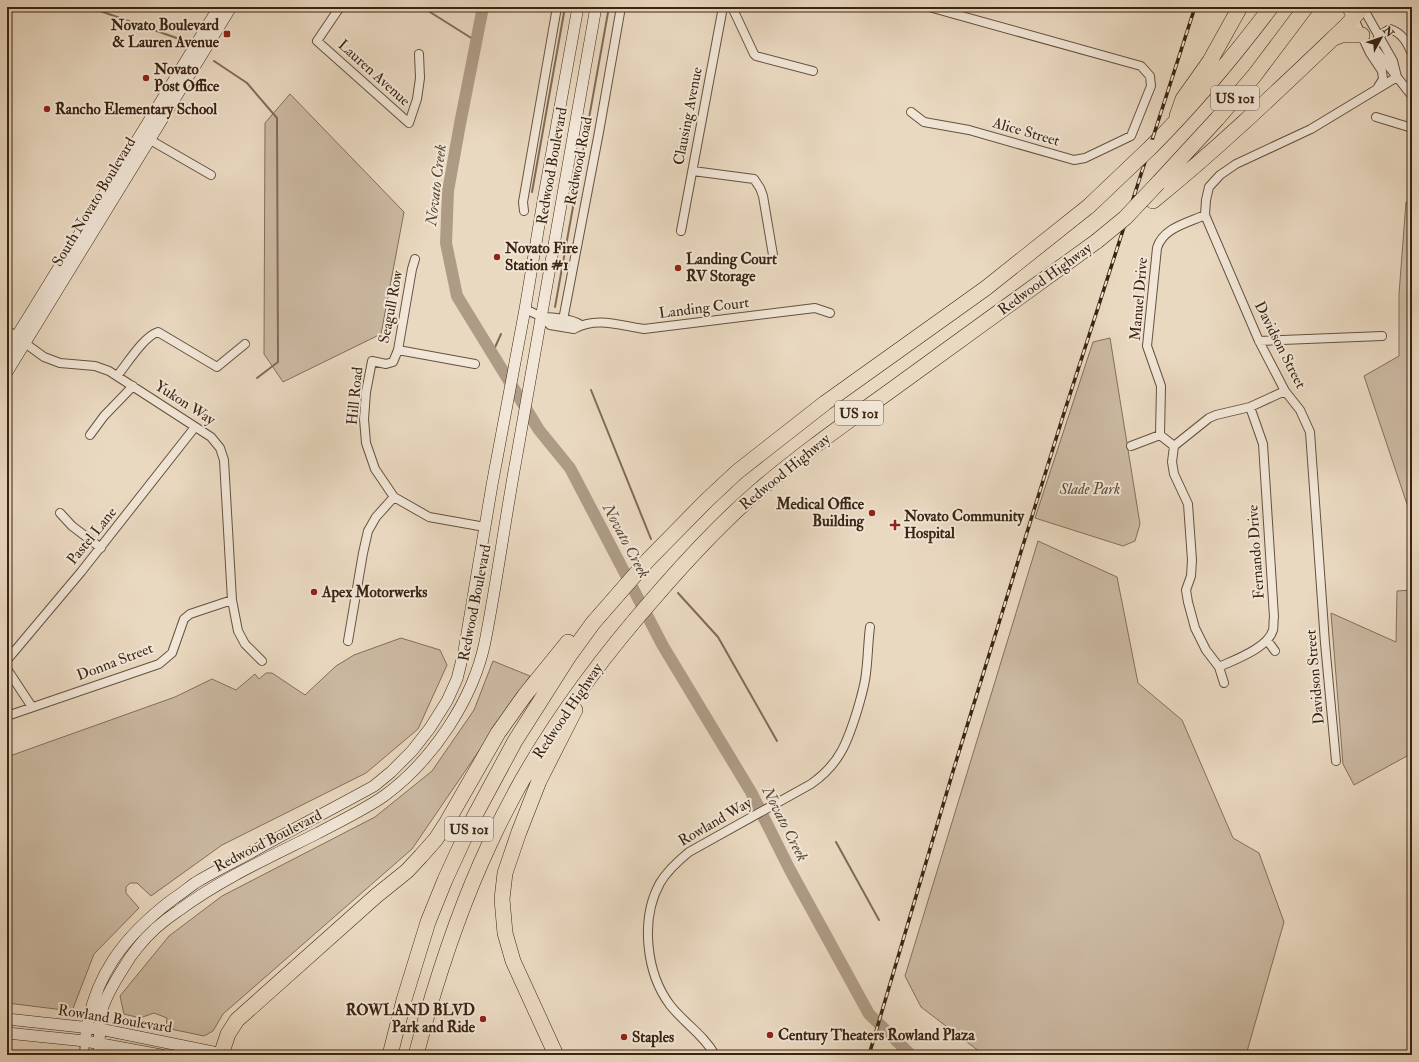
<svg xmlns="http://www.w3.org/2000/svg" width="1419" height="1062" viewBox="0 0 1419 1062" font-family="'IM FELL Double Pica',serif">
  <rect width="100%" height="100%" fill="#ead9c1"/>
  <filter id="stains"><feTurbulence type="fractalNoise" baseFrequency=".005" numOctaves="4"/><feColorMatrix values="0 0 0 0 .2 0 0 0 0 .09 0 0 0 0 .02 0 0 0 .5 -.17"/></filter>
  <radialGradient id="worn" r=".72"><stop offset=".6" stop-color="#630" stop-opacity="0"/><stop offset="1" stop-color="#630" stop-opacity=".3"/></radialGradient>
  <!-- green -->
  <path fill="#ccbaa3" stroke="#836f5a" d="M290,94L404,212L381,334L283,382L264,354L265,123Z
    M1406,202H1412V519L1364,376L1399,356V294Z
    M1110,338L1140,524L1135,541L1123,546L1035,518L1093,342Z
    M1038,541L1117,577L1138,683L1182,720L1233,838L1259,853L1284,922L1246,1055H984L921,1007L905,976Z
    M1412,590V761L1407,756L1354,785L1343,764L1331,613L1396,642L1397,591Z
    M401,638L440,650L447,665L418,729L366,773L222,845L151,896L137,883H130L126,887V893L139,908L94,954L72,1011L7,1003V757L175,697L212,679L236,690L255,674L259,679L266,673H272L305,695L336,666L354,655Z
    M493,661L530,676L412,849L223,1014L213,1031L204,1036L166,1028L167,1018L154,1013L140,1018L124,1014L120,996L169,936L222,896L375,817L432,771L474,710Z"/>
  <g fill="none" stroke-linecap="round" stroke-linejoin="round">
    <!-- stream -->
    <path stroke="#806b57" stroke-width="2" d="M89,7L185,41
      M422,7L476,41
      M214,61L247,83L277,118L278,362L257,378
      M532,192L565,7
      M555,307L609,7
      M492,354L501,334
      M591,390L651,539
      M678,593L718,637L777,741
      M836,842L879,920"/>
    <!-- river -->
    <path stroke="#ae9b85" stroke-width="12" d="M483,7L460,124L448,191L446,243L457,296L539,430L570,468L663,646L751,792L790,870L869,1014L911,1055"/>
    <defs>
      <path id="minor" d="M340,7L317,41L409,123L417,99L420,78L419,54
        M732,7L754,54L756,56L813,71
        M1363,8L1393,61L1397,77
        M1354,19L1370,53L1382,71L1383,79L1378,87
        M1378,36L1390,29C1402,33 1407,42 1412,54
        M1366,42L1375,49L1412,96
        M911,112L924,122L969,130L1074,160L1085,158L1131,136L1151,86L1150,76L1141,66L929,7
        M1376,117L1412,128
        M145,137L211,175
        M693,171L754,179L760,188L763,196L773,255
        M524,211L523,202L557,7
        M681,231L723,7
        M415,259L412,269L398,350L393,362L386,364L372,361L366,392L364,419L366,443L375,469L394,497L429,517L485,527
        M525,309L542,317L550,325L574,329C597,316 621,326 644,329L815,308L830,313
        M542,317C554,317 572,319 581,325
        M563,320L599,132L621,7
        M7,330L44,357L60,363L95,366L109,371L211,437L220,448L224,460L232,600L238,631L245,644L262,661
        M1259,341L1382,336
        M398,350L475,364
        M117,376C127,364 144,336 158,332L217,367L245,344
        M90,435L104,416L133,386
        M1131,446L1160,435
        M1174,446L1160,435L1161,386L1147,346L1157,248C1163,228 1187,223 1205,215
        M60,513L72,526L101,548
        M1267,640L1275,651
        M348,641L363,553L368,531L376,517L394,497
        M7,660L81,572L195,427
        M1219,667C1234,660 1268,648 1273,630C1274,626 1273,621 1274,617L1263,444L1250,407
        M7,669L32,707
        M1224,683L1219,667L1206,650L1195,628L1188,602L1186,590L1191,576L1192,560L1188,504L1174,474L1172,462L1174,446L1209,418L1216,415L1250,407L1285,391
        M7,716L159,664L172,653L184,619L190,614L232,600
        M1336,761L1325,643L1310,432L1300,410L1285,391L1259,341L1205,215L1206,200L1209,187L1220,175L1236,164L1311,129L1397,77
        M84,1055L85,1041
        M97,1055L99,1043
        M715,1055C704,1035 684,1023 670,1005C646,973 640,919 660,883C667,871 678,861 689,852L811,784C840,764 848,741 858,708C861,697 865,685 866,673C868,658 868,642 870,627"/>
      <path id="secondary" d="M1347,7L1354,19
        M7,352L219,7
        M7,372L231,7
        M7,1019L100,1029L213,1052L216,1055
        M7,1033L85,1041L161,1055
        M85,1041C92,977 124,936 173,899C181,894 188,888 195,883C216,870 238,860 259,848C297,827 336,807 374,786L391,772L412,751L430,728L447,701L457,679L464,651L492,485L525,309L543,201L578,7
        M99,1043C100,1034 99,1023 101,1013C105,997 115,981 124,967C128,960 133,953 138,947C149,933 163,921 178,911C221,879 270,857 318,833C340,821 364,810 384,796C432,761 473,700 485,642C497,581 505,520 516,460C543,309 569,158 596,7"/>
      <path id="motorway" d="M1334,38L1342,35H1362
        M1177,116L1183,99L1210,61L1240,7
        M1151,147C1195,103 1234,56 1271,7
        M1158,183L1217,119L1254,76L1306,7
        M1153,201C1221,146 1284,85 1347,25L1363,7
        M221,1055L228,1034L237,1020L376,896L407,871L421,856L436,839L447,822L498,733L525,695L568,642
        M390,1055L404,1000L428,922L445,880L473,819L515,741L569,656L593,623L648,560L706,501L737,472L825,403L986,288L1089,206
        M416,1055C435,983 458,911 490,843C531,753 589,672 654,598C686,561 720,524 757,492C803,452 853,418 901,383C967,335 1032,288 1097,241
        M556,1055L513,961L505,933L502,899L505,873L519,832L539,781L575,710"/>
    </defs>
    <!-- minor casing -->
    <use href="#minor" stroke="#66513d" stroke-width="10"/>
    <!-- secondary casing -->
    <use href="#secondary" stroke="#3a2411" stroke-width="12"/>
    <!-- motorway casing -->
    <use href="#motorway" stroke="#3a2411" stroke-width="16"/>
    <!-- minor -->
    <use href="#minor" stroke="#f1e6d7" stroke-width="8"/>
    <!-- secondary -->
    <use href="#secondary" stroke="#f1e6d7" stroke-width="11"/>
    <!-- motorway -->
    <use href="#motorway" stroke="#ead9c1" stroke-width="15"/>
    <defs>
      <path id="rail" d="M869,1055L954,768L1064,413L1195,7"/>
    </defs>
    <!-- rail casing -->
    <use href="#rail" stroke="#3a2411" stroke-width="3.5"/>
    <!-- rail -->
    <use href="#rail" stroke="#f1e6d7" stroke-width="2" stroke-dasharray="6" stroke-linecap="butt"/>
    <defs>
      <path id="motorway-bridge" d="M1089,206L1151,147
        M1097,241L1125,218L1158,183"/>
    </defs>
    <!-- motorway-bridge casing -->
    <use href="#motorway-bridge" stroke="#3a2411" stroke-width="16" stroke-linecap="butt"/>
    <!-- motorway-bridge -->
    <use href="#motorway-bridge" stroke="#ead9c1" stroke-width="15"/>
  </g>
  <!-- markers -->
  <g fill="#8f2418" stroke="#f1e6d7" stroke-width="1.5">
    <rect x="223" y="30" width="8" height="8" rx="2"/>
    <circle cx="146" cy="78" r="4"/>
    <circle cx="47" cy="109" r="4"/>
    <circle cx="497" cy="257" r="4"/>
    <circle cx="678" cy="268" r="4"/>
    <circle cx="872" cy="513" r="4"/>
    <path d="M893 519h4v4h4v4h-4v4h-4v-4h-4v-4h4z"/>
    <circle cx="314" cy="592" r="4"/>
    <circle cx="483" cy="1019" r="4"/>
    <circle cx="770" cy="1035" r="4"/>
    <circle cx="624" cy="1037" r="4"/>
  </g>
  <g text-anchor="middle" dominant-baseline="central" stroke-width="4" stroke-linejoin="round" paint-order="stroke">
    <!-- shield labels -->
    <g fill="#f1e6d7" stroke="#715e4c" stroke-width="1">
      <rect x="1211" y="86" width="48" height="24" rx="3"/>
      <rect x="835" y="401" width="48" height="24" rx="3"/>
      <rect x="445" y="817" width="48" height="24" rx="3"/>
    </g>
    <g font-size="14" font-weight="bold" fill="#3a2411">
      <text x="1235" y="98">US 101</text>
      <text x="859" y="413">US 101</text>
      <text x="469" y="829">US 101</text>
    </g>
    <!-- poi labels -->
    <g font-size="15" font-weight="bold" fill="#3a2411" stroke="#f1e6d7" text-anchor="start">
      <text x="219" y="25" text-anchor="end">Novato Boulevard<tspan x="219" dy="17">&amp; Lauren Avenue</tspan></text>
      <text x="154" y="69">Novato<tspan x="154" dy="17">Post Office</tspan></text>
      <text x="55" y="109">Rancho Elementary School</text>
      <text x="505" y="248">Novato Fire<tspan x="505" dy="17">Station #1</tspan></text>
      <text x="686" y="259">Landing Court<tspan x="686" dy="17">RV Storage</tspan></text>
      <text x="864" y="504" text-anchor="end">Medical Office<tspan x="864" dy="17">Building</tspan></text>
      <text x="904" y="516">Novato Community<tspan x="904" dy="17">Hospital</tspan></text>
      <text x="322" y="592">Apex Motorwerks</text>
      <text x="475" y="1010" text-anchor="end">ROWLAND BLVD<tspan x="475" dy="17">Park and Ride</tspan></text>
      <text x="778" y="1035">Century Theaters Rowland Plaza</text>
      <text x="632" y="1037">Staples</text>
    </g>
    <!-- street labels -->
    <g font-size="15" fill="#3a2411" stroke="#f1e6d7">
      <text transform="translate(374 73) rotate(42)">Lauren Avenue</text>
      <text transform="translate(688 116) rotate(-79)">Clausing Avenue</text>
      <text transform="translate(1026 132) rotate(16)">Alice Street</text>
      <text transform="translate(579 161) rotate(-79)">Redwood Road</text>
      <text transform="translate(552 166) rotate(-80)">Redwood Boulevard</text>
      <text transform="translate(94 202) rotate(-59)">South Novato Boulevard</text>
      <text transform="translate(1045 279) rotate(-36)">Redwood Highway</text>
      <text transform="translate(1139 299) rotate(-85)">Manuel Drive</text>
      <text transform="translate(391 307) rotate(-79)">Seagull Row</text>
      <text transform="translate(704 308) rotate(-7)">Landing Court</text>
      <text transform="translate(1280 345) rotate(63)">Davidson Street</text>
      <text transform="translate(355 396) rotate(-84)">Hill Road</text>
      <text transform="translate(185 403) rotate(33)">Yukon Way</text>
      <text transform="translate(785 472) rotate(-39)">Redwood Highway</text>
      <text transform="translate(92 536) rotate(-51)">Pastel Lane</text>
      <text transform="translate(1256 552) rotate(-94)">Fernando Drive</text>
      <text transform="translate(475 603) rotate(-79)">Redwood Boulevard</text>
      <text transform="translate(115 662) rotate(-21)">Donna Street</text>
      <text transform="translate(1315 677) rotate(-95)">Davidson Street</text>
      <text transform="translate(568 711) rotate(-56)">Redwood Highway</text>
      <text transform="translate(715 822) rotate(-30)">Rowland Way</text>
      <text transform="translate(268 841) rotate(-27)">Redwood Boulevard</text>
      <text transform="translate(115 1019) rotate(9)">Rowland Boulevard</text>
    </g>
    <!-- park labels -->
    <g font-size="15" font-style="italic" fill="#5e4a36" stroke="#f1e6d7">
      <text x="1090" y="489">Slade Park</text>
    </g>
    <!-- water labels -->
    <g font-size="16" font-style="italic" fill="#5d4834" stroke="#f1e6d7">
      <text transform="translate(436 185) rotate(-83)">Novato Creek</text>
      <text transform="translate(626 541) rotate(62)">Novato Creek</text>
      <text transform="translate(785 824) rotate(63)">Novato Creek</text>
    </g>
  </g>
  <!-- margin -->
  <rect width="1419" height="1062" fill="none" stroke="#ead9c1" stroke-width="24"/>
  <rect x="8" y="8" width="1403" height="1046" fill="none" stroke="#3a2411" stroke-width="2"/>
  <rect x="12" y="12" width="1395" height="1038" fill="none" stroke="#3a2411"/>
  <!-- north arrow -->
  <g transform="translate(1381 38) rotate(50)" stroke="#f1e6d7" stroke-width="3" paint-order="stroke">
  <path d="M0-3L7 15L0 10L-7 15Z" fill="#3a2411"/>
  <text y="-6" font-size="11" font-weight="bold" text-anchor="middle" fill="#3a2411">N</text>
  </g>
  <rect width="100%" height="100%" filter="url(#stains)"/>
  <rect width="100%" height="100%" fill="url(#worn)"/>
</svg>
